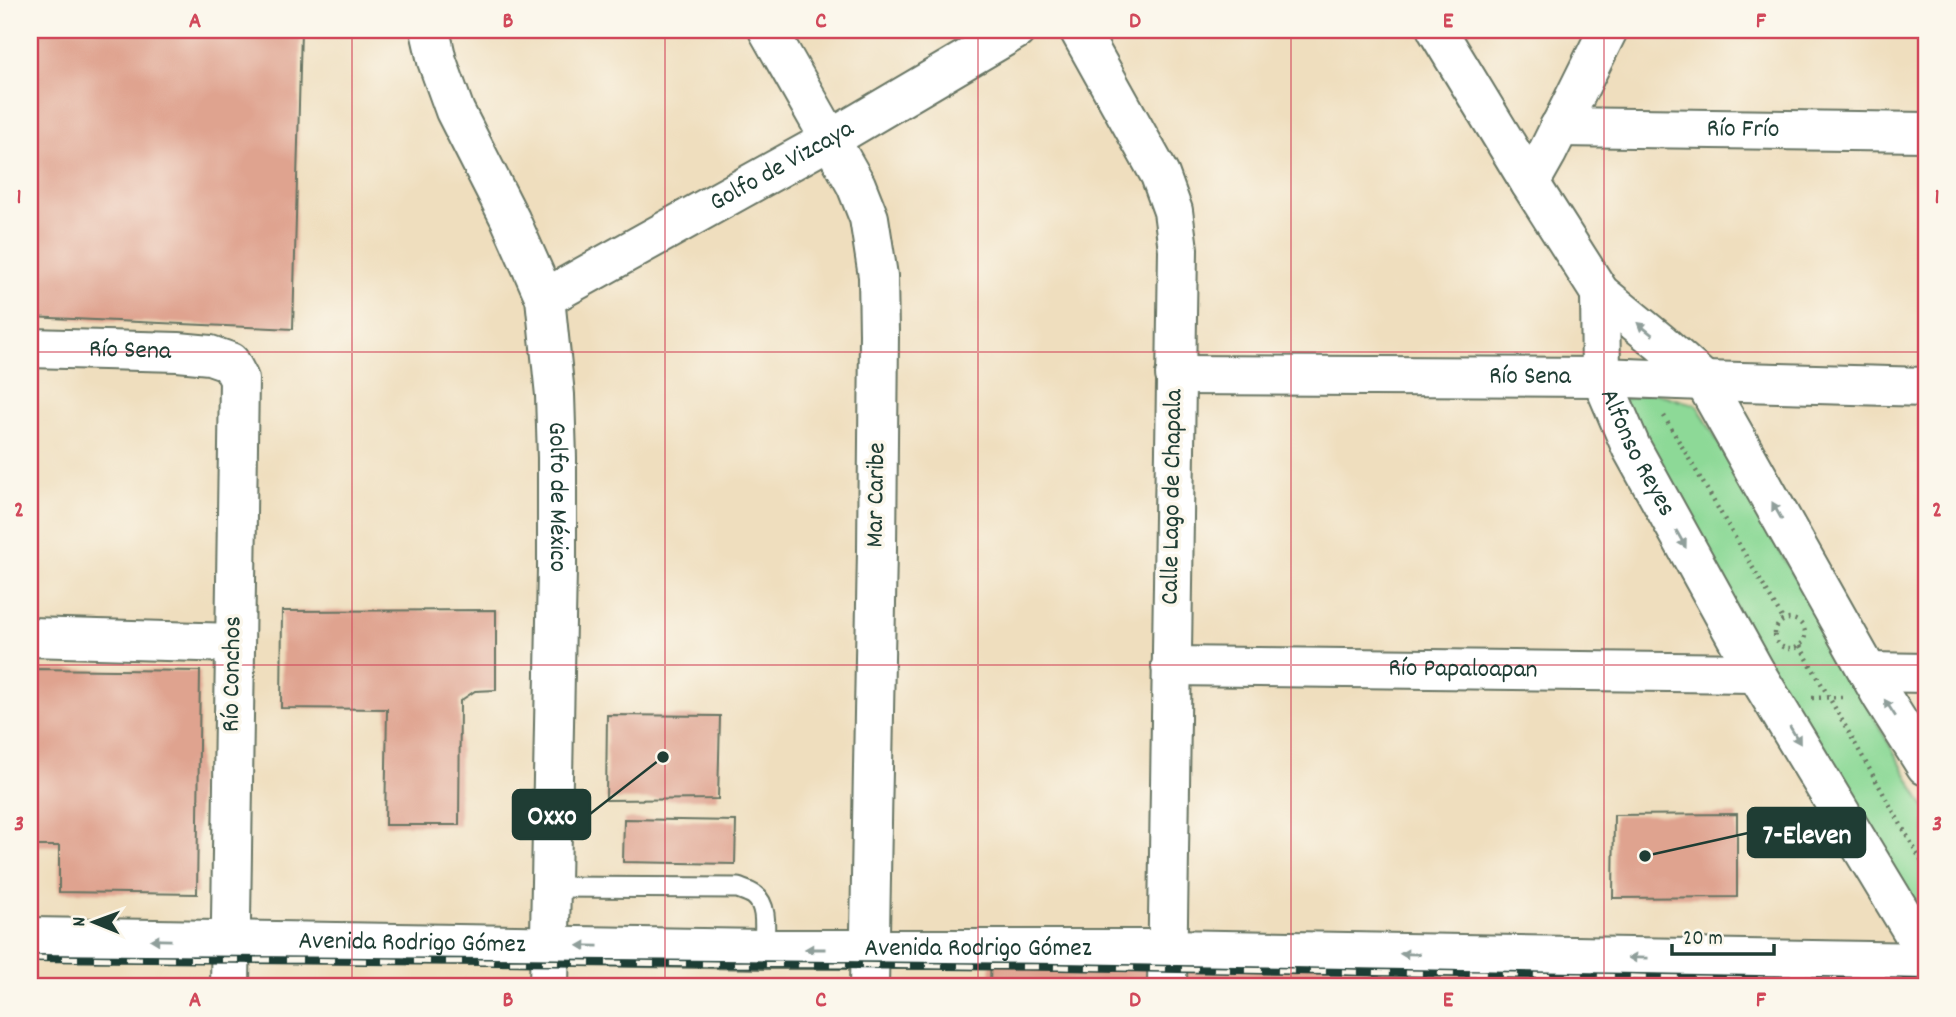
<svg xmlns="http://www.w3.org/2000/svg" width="1956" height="1017" viewBox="0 0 1956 1017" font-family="Dekko,sans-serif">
  <rect width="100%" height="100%" fill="#fbf7ec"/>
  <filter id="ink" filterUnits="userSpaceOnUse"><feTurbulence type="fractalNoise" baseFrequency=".0143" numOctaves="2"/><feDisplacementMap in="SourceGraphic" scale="14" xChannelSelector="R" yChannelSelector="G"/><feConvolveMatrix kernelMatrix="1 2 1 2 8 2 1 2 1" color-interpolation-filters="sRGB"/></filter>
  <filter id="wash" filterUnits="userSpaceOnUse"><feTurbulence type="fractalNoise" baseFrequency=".00686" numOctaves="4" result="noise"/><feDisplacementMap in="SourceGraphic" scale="28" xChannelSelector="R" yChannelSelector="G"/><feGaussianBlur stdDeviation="1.57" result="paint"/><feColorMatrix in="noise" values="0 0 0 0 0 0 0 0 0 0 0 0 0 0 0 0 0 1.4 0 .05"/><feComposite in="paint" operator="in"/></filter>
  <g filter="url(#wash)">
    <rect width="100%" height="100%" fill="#efdebe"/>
    <!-- green -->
    <path fill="#8dd997" stroke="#568b66" stroke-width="2" d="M1652,392L1697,405L1926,809V895L1918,901L1894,894L1621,400Z"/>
    <g id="blocks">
      <!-- building -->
      <path fill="#dfa38f" d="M30,30H301L293,329L30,317Z
        M496,610V690L475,691L460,701L459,825H385L387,709L281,708L282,611Z
        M30,669L200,671L197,894L59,892V846H30Z
        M607,715L720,716L718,799L606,800Z
        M1737,814V897L1613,898L1614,815Z
        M624,819L736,821L735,864L623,862Z
        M991,947L1574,954L1573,987H990Z"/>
    </g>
  </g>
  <g filter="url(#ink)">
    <use href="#blocks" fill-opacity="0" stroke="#687564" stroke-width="2"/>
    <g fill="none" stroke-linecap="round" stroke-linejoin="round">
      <defs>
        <path id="lane" d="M551,887L738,888C743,890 750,892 754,895C769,906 764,932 764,949"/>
        <g id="street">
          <path id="s1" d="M430,30L437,61L455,111L510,219L545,298L555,395L557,458V568L549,987"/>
          <path d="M768,30L856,185L869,218L878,276L879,334L877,549L869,987"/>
          <path d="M1079,30L1160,175L1173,211L1178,249L1167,987"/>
          <path id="s2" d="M1559,127L1926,132"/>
          <path id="s3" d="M545,298L831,139L1016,30"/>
          <path id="s4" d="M30,348L178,352L210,355L230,362L239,379L230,987"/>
          <path id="s5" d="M1175,375L1601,377L1704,381L1926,387"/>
          <path d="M30,637L234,643"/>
          <path id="s6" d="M1171,666L1756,673"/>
          <path d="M1868,672L1926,673"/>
          <path d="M1722,987V959"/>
        </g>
        <g id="secondary">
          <path d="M1437,30L1530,183L1600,293L1661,343L1704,381L1881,695L1926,766"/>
          <path d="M1530,183L1547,153L1608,30"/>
          <path id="s7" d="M1600,293L1601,377L1631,447L1756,673L1926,954"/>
          <path id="s8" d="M30,937L764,949H1168L1926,962"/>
        </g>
      </defs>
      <!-- lane casing -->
      <use href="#lane" stroke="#687564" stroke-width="23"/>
      <!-- street casing -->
      <use href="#street" stroke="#687564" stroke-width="42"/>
      <!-- secondary casing -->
      <use href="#secondary" stroke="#687564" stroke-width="42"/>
      <!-- path -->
      <path stroke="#687564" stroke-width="4.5" stroke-dasharray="2 5" stroke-linecap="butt" d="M1664,416L1784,621
        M1775 634a15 15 0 1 1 30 0a15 15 0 1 1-30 0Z
        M1800,646L1926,869
        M1812,698L1842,697"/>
      <!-- lane -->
      <use href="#lane" stroke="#fff" stroke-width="19"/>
      <!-- street -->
      <use href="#street" stroke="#fff" stroke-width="38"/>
      <!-- secondary -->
      <use href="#secondary" stroke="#fff" stroke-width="38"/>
      <defs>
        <path id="rail" d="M30,958L1061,967L1926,982
          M30,986L183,987"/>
      </defs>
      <!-- rail casing -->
      <use href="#rail" stroke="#1f3d34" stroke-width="8"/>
      <!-- rail -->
      <use href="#rail" stroke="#fbf7ec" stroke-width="5" stroke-dasharray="16" stroke-linecap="butt"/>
    </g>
    <!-- one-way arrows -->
    <defs><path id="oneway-solid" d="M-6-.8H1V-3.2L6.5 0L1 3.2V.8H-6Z" transform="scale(1.75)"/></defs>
    <g fill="#8f9e9a">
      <use href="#oneway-solid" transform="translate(1645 329) rotate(-141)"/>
      <use href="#oneway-solid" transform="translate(1777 511) rotate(-119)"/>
      <use href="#oneway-solid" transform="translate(1681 539) rotate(61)"/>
      <use href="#oneway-solid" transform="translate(1890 708) rotate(-123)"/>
      <use href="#oneway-solid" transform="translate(1795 735) rotate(59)"/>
      <use href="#oneway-solid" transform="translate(161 940) rotate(-179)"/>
      <use href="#oneway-solid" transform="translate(588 946) rotate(-179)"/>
      <use href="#oneway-solid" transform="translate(815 949) rotate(180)"/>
      <use href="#oneway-solid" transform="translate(1410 954) rotate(-179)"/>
      <use href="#oneway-solid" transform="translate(1638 958) rotate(-179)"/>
    </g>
  </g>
  <!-- grid -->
  <path fill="none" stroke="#d1495b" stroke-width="2" stroke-opacity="0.55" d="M352,30V987M665,30V987M978,30V987M1291,30V987M1604,30V987M30,352H1926M30,665H1926"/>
  <g text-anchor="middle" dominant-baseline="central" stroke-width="7" stroke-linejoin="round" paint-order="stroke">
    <!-- street labels -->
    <g font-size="26" fill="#1f3d34" stroke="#fbf7ec">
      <text stroke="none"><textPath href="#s2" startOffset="184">Río Frío</textPath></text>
      <text stroke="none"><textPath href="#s3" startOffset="271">Golfo de Vizcaya</textPath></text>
      <text stroke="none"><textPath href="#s4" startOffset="100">Río Sena</textPath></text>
      <text stroke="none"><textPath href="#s5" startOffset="355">Río Sena</textPath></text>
      <text stroke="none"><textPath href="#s7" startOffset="168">Alfonso Reyes</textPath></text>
      <text transform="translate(877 495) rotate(-89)">Mar Caribe</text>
      <text stroke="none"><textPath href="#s1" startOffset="492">Golfo de México</textPath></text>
      <text transform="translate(1173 497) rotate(-89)">Calle Lago de Chapala</text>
      <text stroke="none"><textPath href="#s6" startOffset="292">Río Papaloapan</textPath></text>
      <text transform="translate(233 674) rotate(-89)">Río Conchos</text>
      <text stroke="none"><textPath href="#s8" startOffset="382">Avenida Rodrigo Gómez</textPath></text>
      <text stroke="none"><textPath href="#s8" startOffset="948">Avenida Rodrigo Gómez</textPath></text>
    </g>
  </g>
  <!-- callouts -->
  <path fill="none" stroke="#1f3d34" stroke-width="2.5" d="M663 757L590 814M1645 856L1748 833"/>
  <g fill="#1f3d34" stroke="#fbf7ec" stroke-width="2.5">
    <circle cx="663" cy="757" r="7"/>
    <circle cx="1645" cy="856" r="7"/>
  </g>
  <g fill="#1f3d34" stroke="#1f3d34" stroke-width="2.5">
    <rect x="513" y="790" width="77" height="49" rx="7"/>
    <rect x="1748" y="808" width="117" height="49" rx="7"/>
  </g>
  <g font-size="28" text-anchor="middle" font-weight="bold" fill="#fff">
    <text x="552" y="824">Oxxo</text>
    <text x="1807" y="843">7-Eleven</text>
  </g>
  <!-- margin -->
  <rect width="1956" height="1017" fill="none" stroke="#fbf7ec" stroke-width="77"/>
  <!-- north arrow -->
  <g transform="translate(94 922) rotate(271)" stroke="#fbf7ec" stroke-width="5" paint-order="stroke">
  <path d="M0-5L12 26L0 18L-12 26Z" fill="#1f3d34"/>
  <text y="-10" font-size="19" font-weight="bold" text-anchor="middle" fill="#1f3d34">N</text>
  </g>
  <!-- scale -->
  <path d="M1672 944v10h102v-10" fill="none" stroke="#1f3d34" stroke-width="3.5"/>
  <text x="1683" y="944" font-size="21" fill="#1f3d34" stroke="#fbf7ec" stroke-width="5" paint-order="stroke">20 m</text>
  <rect x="38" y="38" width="1880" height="940" fill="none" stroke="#d1495b" stroke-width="2.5"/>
  <g font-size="23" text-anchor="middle" font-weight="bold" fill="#d1495b">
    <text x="195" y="27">A</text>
    <text x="508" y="27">B</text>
    <text x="821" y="27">C</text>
    <text x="1135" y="27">D</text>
    <text x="1448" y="27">E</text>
    <text x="1761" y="27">F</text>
    <text x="19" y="203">1</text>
    <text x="1937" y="203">1</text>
    <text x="19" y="516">2</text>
    <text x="1937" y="516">2</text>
    <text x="19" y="830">3</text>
    <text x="1937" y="830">3</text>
    <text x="195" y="1006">A</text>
    <text x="508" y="1006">B</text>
    <text x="821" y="1006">C</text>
    <text x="1135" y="1006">D</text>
    <text x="1448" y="1006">E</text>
    <text x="1761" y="1006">F</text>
  </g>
</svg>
